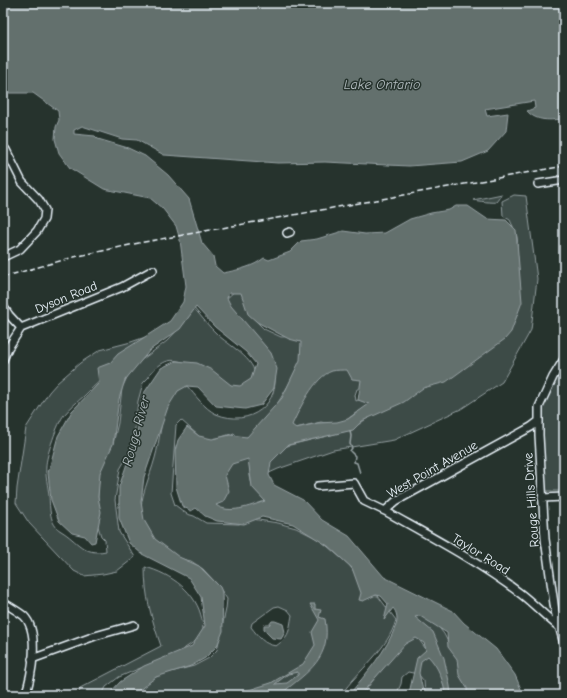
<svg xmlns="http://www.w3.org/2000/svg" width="567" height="698" viewBox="0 0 567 698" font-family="'Comic Neue',sans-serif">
  <rect width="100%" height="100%" fill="#26332d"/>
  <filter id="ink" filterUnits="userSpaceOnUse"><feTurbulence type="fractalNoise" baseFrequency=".025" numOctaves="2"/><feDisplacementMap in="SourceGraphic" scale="8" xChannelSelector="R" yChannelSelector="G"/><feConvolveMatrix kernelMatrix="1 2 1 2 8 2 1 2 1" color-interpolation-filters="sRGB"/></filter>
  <g filter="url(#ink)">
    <!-- green -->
    <path fill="#3e4b47" stroke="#939ea0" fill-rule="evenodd" d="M502,194C500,196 498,200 496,202C494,203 477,201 473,200Z
      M514,195L526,196L537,279L531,330L502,382L461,409L394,440L333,450L278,469L267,474L268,460L276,451L290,445L351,430L369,417L510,331C524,304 519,278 517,249C517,245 518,241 517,237C516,231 512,225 510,220L503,216L502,201Z
      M243,288L246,302L255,320L264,329L281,337L301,336C302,341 305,349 304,354C303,358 299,364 297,368C289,385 260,440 239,439L234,433L212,440L201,438L181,420L176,425L171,493L175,505L187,514L194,516L206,523L239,524L252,519L278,523L296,528L320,540L349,565L355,573L362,594L378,596L396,620C388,650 358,670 341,695H131L159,675L194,666L209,658L217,650L226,609L227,599L217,584L203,569L191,561L164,555C159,548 142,525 141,518C139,498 150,477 155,458C160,441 160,421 168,404C171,396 179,388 187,386C196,396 204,408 216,414C250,428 282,404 274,368L224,301L237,289ZM279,606L288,610L292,615C289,631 290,636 276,646C263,644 259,637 251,627L252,623L274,607Z
      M193,307C201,316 209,327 218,335C226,343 258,361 254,376C252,383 243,386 237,389C223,381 183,356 168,361C162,362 155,369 150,373L149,377L143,383L138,401L133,447L120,469L115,500L119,532L135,557L117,571L103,574L84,576L74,571L29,523L16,503L17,488L26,428L49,392L57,383L80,363L100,350L131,342L157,333C132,353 107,373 84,396C77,402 70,408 64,415C58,422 46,456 46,466C45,476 48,485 49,496C50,508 49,524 61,531C78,541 83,556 106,551L105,540L101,536L97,523L99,465L113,444L118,423L122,388L132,367L167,341L185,322Z
      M354,347L365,388L357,389L355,395L356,401L410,375L373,406L357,412L341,424L335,425L321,422L287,430L312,381Z
      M564,364V491H546C544,465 538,426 544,402C548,388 556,376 564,364Z
      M248,458L250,461C248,485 254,496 278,504L239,511L211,508L216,459Z
      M145,567C171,574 197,592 202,620C203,626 203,631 203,636L179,652L119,677L106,687L102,695H79L80,688L161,646C151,617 145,597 145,567Z
      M412,611L437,625L444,634L449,644L461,658L470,695H425L424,681L418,674L408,672L402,677L401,684L396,695H362L406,637L415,634L433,659L412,619Z"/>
    <!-- water -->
    <path fill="#636f6d" stroke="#98a3a5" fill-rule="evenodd" d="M3,3H564V119C550,120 537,122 527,111L535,108L534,101L485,109L487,116L508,113L506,131L488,151L462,162L409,166L325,162L278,163L164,155L137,140L122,139L82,126L74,130V134L95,136L98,139L128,148L145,156L168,175L189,199L202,243L213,256L215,266L223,273C238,270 253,267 264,258L269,260L290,252L301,241L317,239L343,231L365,234L385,233L410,219L431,213L449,210L456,206H468L487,219L506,220L516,230L522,302L511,332L505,339L446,382L423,388L404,402L362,421L353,430L288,445L271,462L269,475L274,485L303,500L322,520L349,536L384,577L453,611L464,623L496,649L515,675L521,689V695H467V688L459,675L457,659L448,647L447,633L420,616L415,617L433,632L444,658L450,686L451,695H445C444,681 438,666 428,656L421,661L419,673L424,695H405L410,689L417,658L426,650L424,643L416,638L405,644L360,695H349C366,673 387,651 396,625C398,620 397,612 393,608L384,620L388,604L381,596L376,595L363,601L359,600L361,593L352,568L328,546L293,524L262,517L244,524L217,521L205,516L196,508L191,511L182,506L176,487L175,451L178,440L187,427L199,436L212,439L230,435L247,437L282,398L300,360L301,342L289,339L257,322L248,314L241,293H229L227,298L231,306L271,353L277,369L274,388L261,405L245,409L216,406L198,387L187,386L178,391L168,407L144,477L141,502L144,520L155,539L179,557L199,566L220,587L222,592L223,631L217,646L205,658L191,666L156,677L133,695H108L120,682L144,666L192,646L205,626L201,597L189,578L142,554L129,543L119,518V487L137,434L142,396L161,368L176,361L197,363L212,370L231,385L240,386L251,379L256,364L246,352L215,327L196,307L180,329L150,350L125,380L119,399L113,444L100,473L98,497L101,512L95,542L91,543L85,536L72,533L59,521L51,500L48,473L58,436L72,411L99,383L97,368L110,363L118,354L170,321L183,302L186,286L180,240L176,226L163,209L150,198L104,189L70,168L59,153L55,139L56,127L59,120L58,111L33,93H3ZM347,370L352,379L361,380L358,400L369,404L348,419L337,422L318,423L296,428L292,425C299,410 314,377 332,371C336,370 343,370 347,370ZM248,459L252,487L265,501C250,506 229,515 216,505L223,502L229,491L225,475L232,464Z
      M310,604H315V609L321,610L319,617L325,619C332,658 309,671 282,693L263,690L251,695H233L271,683L303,664L315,645L312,632L319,620ZM298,672V675L287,683L275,684L288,674Z
      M272,621H275L283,624L285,632L281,639L272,638L264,630V625H269Z"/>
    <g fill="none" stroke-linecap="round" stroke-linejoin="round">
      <!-- stream -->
      <path stroke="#98a3a5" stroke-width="1.5" d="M350,431L351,436L350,444L352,448L350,451L355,456L354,462L357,463L360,473"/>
      <defs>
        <path id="minor" d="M3,147L6,150L22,182L39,200L45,210L44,219L37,231L20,249L3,257
          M538,184L564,180
          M287,233L290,232
          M3,306L9,315L21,328
          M564,359L553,377L539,407V435L545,539L555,611L564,644
          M3,360L8,348L21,328L122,287L153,270
          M318,486L354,483L364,501L385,511L396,501L531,427L539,421
          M542,498L564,497
          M385,511C431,537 479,562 521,594C534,604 545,616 558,626
          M3,602C10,607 18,611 24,616C40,632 32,676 25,695
          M32,659L95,636L134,625"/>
      </defs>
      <!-- minor casing -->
      <use href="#minor" stroke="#e8f1f8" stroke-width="10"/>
      <!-- minor -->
      <use href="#minor" stroke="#26332d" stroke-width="7"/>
      <!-- rail -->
      <path stroke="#e8f1f8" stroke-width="1.5" stroke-dasharray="6 3" stroke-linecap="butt" d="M3,277L74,257L139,243L564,166"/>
    </g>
  </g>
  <g text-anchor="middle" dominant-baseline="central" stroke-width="3" stroke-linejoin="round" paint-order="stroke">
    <!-- street labels -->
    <g font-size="13" fill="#e8f1f8" stroke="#26332d">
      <text transform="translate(66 297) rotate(-22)">Dyson Road</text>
      <text transform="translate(432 469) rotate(-30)">West Point Avenue</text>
      <text transform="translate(531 500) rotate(-94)">Rouge Hills Drive</text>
      <text transform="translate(481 554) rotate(32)">Taylor Road</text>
    </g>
    <!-- water labels -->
    <g font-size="14" font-style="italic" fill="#b3bdc0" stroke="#26332d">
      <text x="382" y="84">Lake Ontario</text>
      <text transform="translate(136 431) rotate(-75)">Rouge River</text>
    </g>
  </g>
  <!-- margin -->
  <rect width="567" height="698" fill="none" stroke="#26332d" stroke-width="16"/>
  <rect x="8" y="8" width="551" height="682" fill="none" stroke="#e8f1f8" stroke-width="1.5" filter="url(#ink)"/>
</svg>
